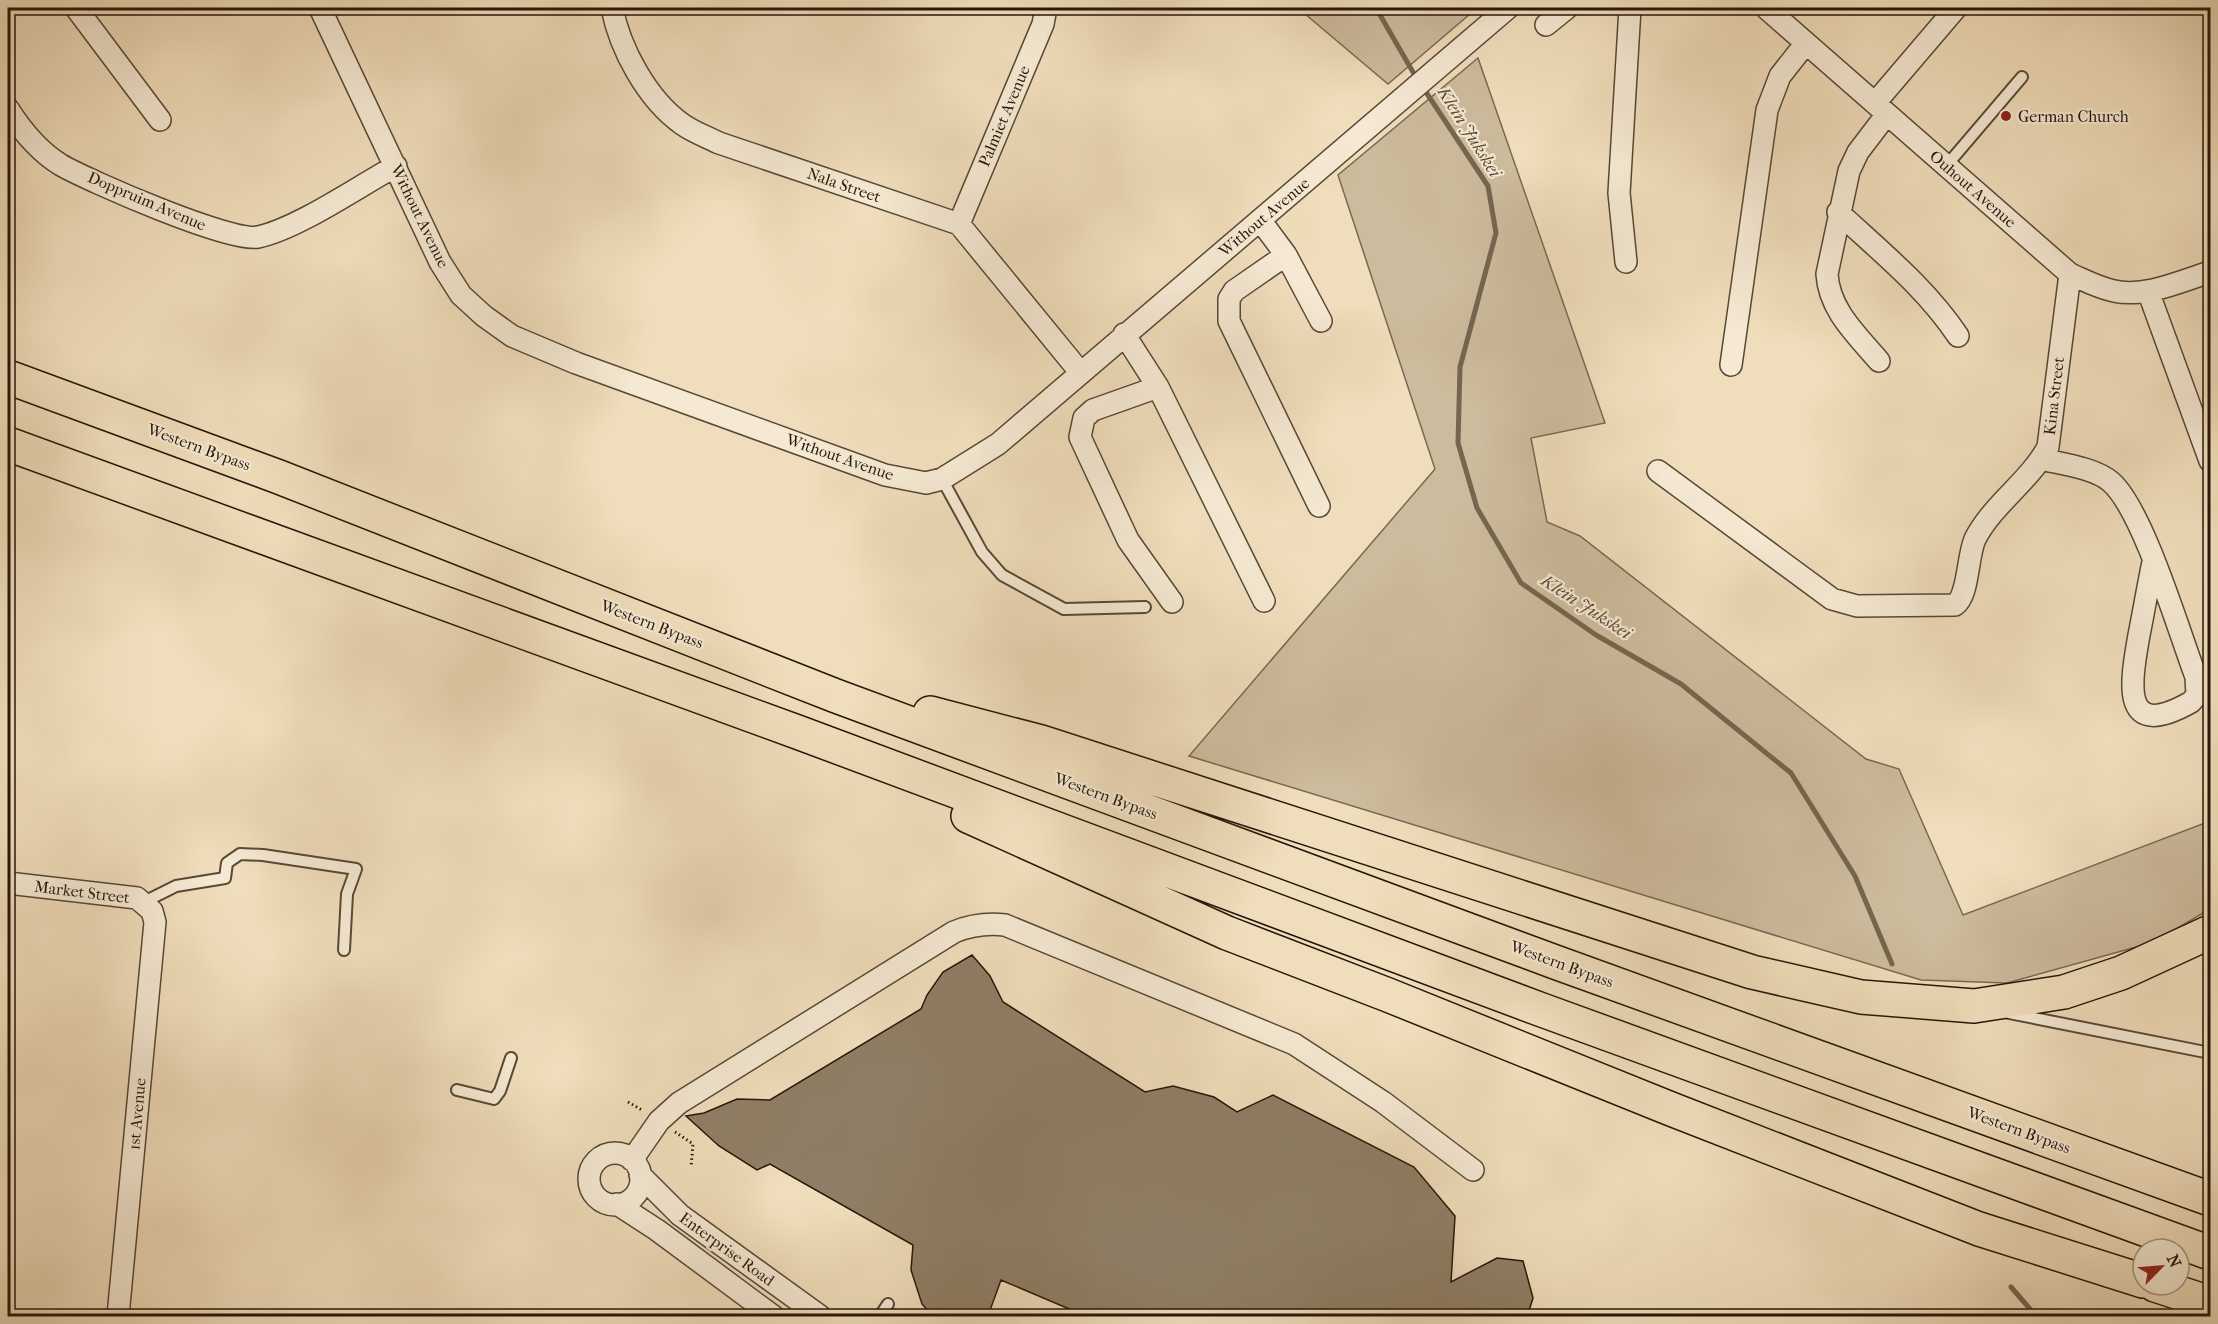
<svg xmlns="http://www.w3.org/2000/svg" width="2218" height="1324" viewBox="0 0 2218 1324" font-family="'IM FELL French Canon',serif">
  <rect width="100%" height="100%" fill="#f0ddbb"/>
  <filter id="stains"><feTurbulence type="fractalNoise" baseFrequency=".00333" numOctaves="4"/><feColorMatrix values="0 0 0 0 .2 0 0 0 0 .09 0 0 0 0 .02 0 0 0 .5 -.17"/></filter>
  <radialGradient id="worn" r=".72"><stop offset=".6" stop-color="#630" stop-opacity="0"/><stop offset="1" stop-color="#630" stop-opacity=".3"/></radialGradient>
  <!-- green -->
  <path fill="#cdbb9d" stroke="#796953" stroke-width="1.5" d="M1298,8H1477L1388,84Z
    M1478,58L1605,423L1531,438L1547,522L1580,536L1866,759L1899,769L1963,915L2210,821V909L2154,942L2007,983L1921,980L1189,756L1435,469L1338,175Z"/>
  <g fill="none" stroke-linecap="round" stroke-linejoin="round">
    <!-- stream -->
    <path stroke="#75664f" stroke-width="5" d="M1376,8L1417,79
      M1422,86L1488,186L1496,233L1460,367L1458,443L1477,508L1521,583L1596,635L1681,684L1791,773L1855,876L1892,964
      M2011,1287L2036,1316"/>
  </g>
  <!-- building -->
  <path fill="#8f7e66" stroke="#251709" stroke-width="1.5" d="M972,955L990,976L1003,1002L1145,1092L1173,1086L1214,1097L1237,1112L1273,1095L1414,1167L1455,1216L1451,1282L1497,1258L1523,1261L1533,1298L1527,1317H1088L1001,1280L989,1313L983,1317H933L922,1304L911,1270L913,1245L770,1164L757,1170L719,1146L686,1116L704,1113L737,1099L770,1100L921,1009L927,995L943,972Z"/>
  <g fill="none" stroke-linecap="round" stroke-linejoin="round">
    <defs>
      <path id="service" d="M1947,165L2022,77
        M942,479L982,552L1002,575L1064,609L1145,607
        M144,902L176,886L225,878L227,863L240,854L263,855L356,869L347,894L344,950
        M2009,1013L2210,1053
        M457,1090L494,1099L500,1091L511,1058
        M880,1316L888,1304"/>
      <path id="minor" d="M76,8L160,120
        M320,8L440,262L461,295L484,316L512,336L576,363L885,475L926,483L942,479L998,444L1508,8
        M612,8C620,49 647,99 682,124C693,132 707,137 719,143L959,224L1080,372
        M1766,8L2070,274C2084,280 2099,288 2114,291C2145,298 2181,281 2210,272
        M1546,25L1567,8
        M1875,103L1956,8
        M8,109C22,131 38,151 61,165C89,181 231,243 258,237C297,229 359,186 396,166
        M1838,212C1881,252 1926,288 1958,336
        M1260,220L1286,255L1234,291L1229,299V321L1319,506
        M959,224L1043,24L1046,8
        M1286,255L1321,321
        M1626,262L1619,193L1630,8
        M2148,291L2210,461
        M1124,334L1158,387L1264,601
        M1879,361C1857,335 1829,310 1827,274L1849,171L1858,152L1887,114
        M1731,365L1767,110L1780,76L1806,43
        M1158,387L1093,410L1084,418L1080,437L1128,540L1172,602
        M2041,459C2062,464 2095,468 2111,482C2143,510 2179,632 2196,677L2197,695L2191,702C2119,743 2131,681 2139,635C2144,610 2148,586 2153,562
        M1658,471L1832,599L1857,606L1955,605C1969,595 1967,557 1975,539C1993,504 2029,482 2048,447L2070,274
        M8,883L137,898L152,911L155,922L118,1316
        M589 1179a26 26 0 1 1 52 0a26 26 0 1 1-52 0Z
        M632,1160L659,1121L679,1103L954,932C971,925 987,923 1005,925L1294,1044L1383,1102L1473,1170
        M640,1175L680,1215L820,1316
        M617,1204L657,1230L773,1316"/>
      <path id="motorway" d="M8,377L279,477L836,696L1555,962L2210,1199
        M8,444L800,733L1542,1010L2210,1253
        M930,713L1041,742L1752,972L1861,997L1974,1006L2064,992L2121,973L2210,932
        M968,816L1227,933L1388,995L1671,1109L1979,1229L2143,1281
        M2155,1285L2210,1303"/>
    </defs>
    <!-- service casing -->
    <use href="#service" stroke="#584836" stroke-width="14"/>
    <!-- minor casing -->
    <use href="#minor" stroke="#584836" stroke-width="24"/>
    <!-- motorway casing -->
    <use href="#motorway" stroke="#251709" stroke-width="36"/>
    <!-- path -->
    <path stroke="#251709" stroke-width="3" stroke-dasharray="1.5 3" stroke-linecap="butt" d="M628,1102L642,1110
      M675,1132L693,1144L691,1167"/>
    <!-- service -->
    <use href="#service" stroke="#f5e9d3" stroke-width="10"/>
    <!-- minor -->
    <use href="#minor" stroke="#f5e9d3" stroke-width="21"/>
    <!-- motorway -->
    <use href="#motorway" stroke="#f0ddbb" stroke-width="33"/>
  </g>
  <!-- markers -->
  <circle fill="#8f2418" stroke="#f5e9d3" stroke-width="2" cx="2006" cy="116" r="6"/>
  <g text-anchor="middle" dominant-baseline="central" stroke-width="4.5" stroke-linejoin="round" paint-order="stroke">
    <!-- street labels -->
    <g font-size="16" fill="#251709" stroke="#f5e9d3">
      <text transform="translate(1004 116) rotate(-67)">Palmiet Avenue</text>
      <text transform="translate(844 185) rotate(19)">Nala Street</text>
      <text transform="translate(1973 189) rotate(41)">Ouhout Avenue</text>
      <text transform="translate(147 201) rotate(23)">Doppruim Avenue</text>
      <text transform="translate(420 216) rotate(64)">Without Avenue</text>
      <text transform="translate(1264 217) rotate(-40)">Without Avenue</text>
      <text transform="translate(2054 396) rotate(-83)">Kina Street</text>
      <text transform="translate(199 447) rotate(20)">Western Bypass</text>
      <text transform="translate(840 457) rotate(19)">Without Avenue</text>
      <text transform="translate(652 624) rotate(21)">Western Bypass</text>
      <text transform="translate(1106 796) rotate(20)">Western Bypass</text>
      <text transform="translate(82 892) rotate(7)">Market Street</text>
      <text transform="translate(1562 964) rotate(20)">Western Bypass</text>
      <text transform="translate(137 1114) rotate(-85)">1st Avenue</text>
      <text transform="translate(2019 1130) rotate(20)">Western Bypass</text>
      <text transform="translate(727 1249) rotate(36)">Enterprise Road</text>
    </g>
    <!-- poi labels -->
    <g font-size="16" fill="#251709" stroke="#f5e9d3" text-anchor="start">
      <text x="2018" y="116">German Church</text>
    </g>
    <!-- water labels -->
    <g font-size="18" font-style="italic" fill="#5b4b38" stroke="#f5e9d3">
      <text transform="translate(1469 132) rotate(58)">Klein Jukskei</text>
      <text transform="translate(1586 607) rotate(33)">Klein Jukskei</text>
    </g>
  </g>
  <!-- margin -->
  <rect width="2218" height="1324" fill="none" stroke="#f0ddbb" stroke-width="30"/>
  <rect x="9" y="9" width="2200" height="1306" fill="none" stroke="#251709" stroke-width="3"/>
  <rect x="15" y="15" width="2188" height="1294" fill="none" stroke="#251709" stroke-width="1.5"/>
  <!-- north arrow -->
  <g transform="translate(2161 1267) rotate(65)"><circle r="28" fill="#f5e9d3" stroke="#a29582" stroke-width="1.5"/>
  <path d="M0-4.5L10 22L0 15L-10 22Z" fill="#8f2418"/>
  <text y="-9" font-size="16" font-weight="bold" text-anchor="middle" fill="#251709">N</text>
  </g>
  <rect width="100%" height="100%" filter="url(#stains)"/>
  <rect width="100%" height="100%" fill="url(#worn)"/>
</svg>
